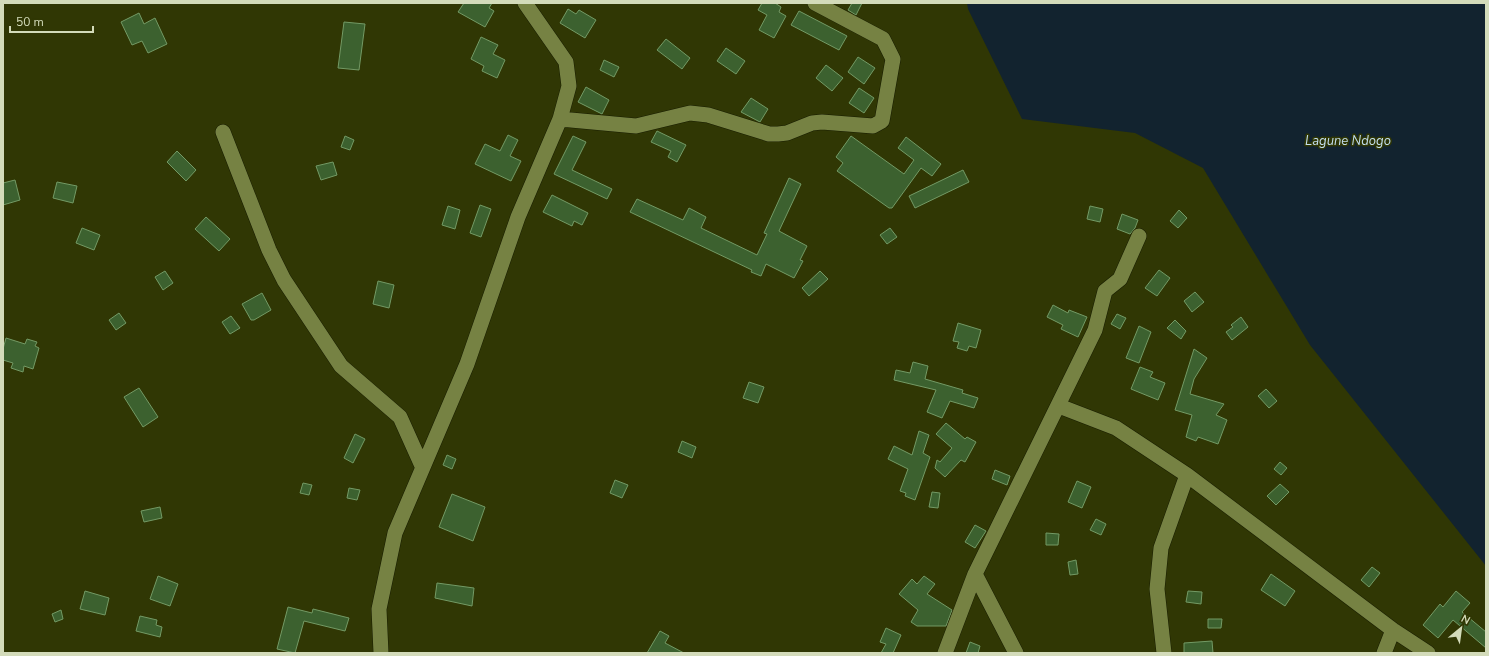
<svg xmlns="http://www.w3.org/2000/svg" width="1489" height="656" viewBox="0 0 1489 656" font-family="'Nunito Sans',sans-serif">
  <rect width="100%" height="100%" fill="#303704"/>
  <!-- water -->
  <path fill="#12232f" d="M967,3H1486V566L1310,345L1203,168L1135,133L1022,119L968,9Z"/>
  <!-- building -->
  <path fill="#3c612f" stroke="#739a65" d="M464,3H492L489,8L494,11L485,27L458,12Z
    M762,3H775L781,7L779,12L786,16L774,38L759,30L767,15L758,10Z
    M852,3H862L856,15L848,10Z
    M568,9L576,14L579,10L596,20L585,38L560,23Z
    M799,11L847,36L839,50L791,25Z
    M139,13L144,24L155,18L167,44L148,53L142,41L132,45L121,22Z
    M344,22L365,24L359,70L338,68Z
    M481,37L498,45L493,54L505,60L497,78L482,71L484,66L471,59Z
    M666,39L690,58L682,69L657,50Z
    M726,48L745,61L736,74L717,61Z
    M858,57L875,68L864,84L848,72Z
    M604,60L619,67L614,77L600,70Z
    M826,65L843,78L832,91L816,78Z
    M586,87L609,100L602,114L578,102Z
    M859,88L874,98L864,113L849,103Z
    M751,98L768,109L760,122L741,112Z
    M657,131L686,145L677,162L668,157L671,151L651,142Z
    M508,135L518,140L510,156L521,161L511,181L475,164L485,144L500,151Z
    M345,136L354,140L350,150L341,147Z
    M573,136L586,142L572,170L612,189L607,199L554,174Z
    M851,136L904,174L914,160L898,148L906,137L941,164L932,176L921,168L892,208H889L837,171L843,163L836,157Z
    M177,151L196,170L186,181L167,162Z
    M333,162L337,175L321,180L316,166Z
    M963,170L969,182L915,208L909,196Z
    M789,178L801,184L779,231L807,246L800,260L803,261L794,278L766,264L761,276L751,272L752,270L630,212L637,199L683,220L689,208L706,217L701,228L757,255L767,234L764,233Z
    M15,180L20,200L3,205V183Z
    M57,182L77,186L73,203L53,198Z
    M552,195L588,213L582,225L574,221L572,226L543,212Z
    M480,205L491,209L481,237L470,233Z
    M448,206L460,210L455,229L442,225Z
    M1090,206L1103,209L1100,222L1087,219Z
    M1179,210L1187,218L1178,228L1170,221Z
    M1122,214L1138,220L1135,228L1130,234L1117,229Z
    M206,217L230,239L219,251L195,229Z
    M82,228L100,235L94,250L76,243Z
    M890,228L897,237L887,244L880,235Z
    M1159,270L1170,278L1157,296L1145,288Z
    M165,271L173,283L163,290L155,277Z
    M820,271L828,279L809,296L802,288Z
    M378,281L394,285L389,308L373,304Z
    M1195,292L1204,302L1192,312L1184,301Z
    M262,293L271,310L254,320H251L242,304Z
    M1053,305L1068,313L1069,310L1087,317L1078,337L1061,329L1063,325L1047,317Z
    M119,313L126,323L116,330L109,320Z
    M1117,314L1126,318L1120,329L1111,324Z
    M231,316L240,328L230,334L222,322Z
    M1241,317L1248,327L1232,340L1226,332L1233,327L1231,325Z
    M1175,320L1186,331L1181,339L1167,328Z
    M958,323L981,330L976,348L969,346L967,351L957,348L959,342L953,341Z
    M1139,326L1151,332L1139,363L1126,358Z
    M6,338L25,344L27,339L37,342L35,346L39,348L33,369L24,366L23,372L11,368L13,363L3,360V349Z
    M1194,349L1207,358L1194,379L1190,394L1224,404L1216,415L1227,420L1218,444L1198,437L1196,441L1186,437L1192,415L1175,410Z
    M913,362L928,366L925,379L963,390L962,393L978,398L974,408L950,401L942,418L927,412L936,390L894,380L896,370L910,373Z
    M1140,367L1153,372L1150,377L1165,383L1158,400L1131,389Z
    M749,382L764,387L758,403L743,398Z
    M139,388L158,417L143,427L124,397Z
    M1266,389L1277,401L1269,408L1258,396Z
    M946,423L965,439L967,437L976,442L965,462L961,460L945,477L935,468L937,460L940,462L952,448L936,434Z
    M919,431L929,435L923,453L930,457L915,500L905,496L906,493L900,491L908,469L888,459L894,446L912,455Z
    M355,434L365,439L353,463L344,458Z
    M682,441L696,447L692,458L678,452Z
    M447,455L456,459L452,469L443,465Z
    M1280,462L1287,468L1281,475L1274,469Z
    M995,470L1010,476L1007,485L992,479Z
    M615,480L628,485L622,498L610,493Z
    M1077,481L1091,487L1082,508L1068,502Z
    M303,483L312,485L309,495L300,493Z
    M1280,484L1289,492L1276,505L1267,496Z
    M349,488L360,490L357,500L347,498Z
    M932,492L940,493L938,508L929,507Z
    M452,494L485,507L473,541L439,527Z
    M160,507L162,518L144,522L141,511Z
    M1096,519L1106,524L1101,535L1090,530Z
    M975,525L986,531L975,548L965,542Z
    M1046,533L1059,534L1058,545H1046Z
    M1076,560L1078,574L1070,575L1068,562Z
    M1372,567L1380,573L1369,587L1361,580Z
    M1271,574L1295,591L1285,606L1261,590Z
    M158,576L178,584L170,606L150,599Z
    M924,576L935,584L927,594L952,610L946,626H917L911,622L918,610L899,594L912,579L917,584Z
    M437,583L474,588L472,606L435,598Z
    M85,591L109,598L105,615L80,609Z
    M1188,591L1202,592L1201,604L1186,602Z
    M1456,591L1470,603L1462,612L1486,632V648L1453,620L1438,638L1423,625L1440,604L1443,607Z
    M288,607L312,613L313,609L349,618L345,631L304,621L295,653L277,649Z
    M61,610L63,619L55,622L52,614Z
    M140,616L157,620L156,625L162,627L160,637L136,631Z
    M1208,619H1222L1221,628H1208Z
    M886,628L901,635L893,653H881L886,644L880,642Z
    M660,631L669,636L665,643L684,653H647Z
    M1212,641L1213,653H1184V643Z
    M970,642L980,646L978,653H966Z"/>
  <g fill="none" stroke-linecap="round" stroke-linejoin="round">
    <defs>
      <path id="minor" d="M560,119L636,126L690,113L708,115L769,134H778L787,133L812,123L822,122L873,126L882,121L893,59L883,39L815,3
        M223,132L269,250L284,280L341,366L400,417L422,466
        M1059,406L1116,428L1187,475L1393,630L1428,653
        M975,574L1016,653
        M381,653L379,609L395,533L467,364L518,217L560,119L569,86L566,62L525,3
        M945,653L975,574L1095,330L1105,291L1120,279L1139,236
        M1164,653L1157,589L1161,548L1187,475
        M1384,653L1393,630"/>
    </defs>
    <!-- minor casing -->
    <use href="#minor" stroke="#181d00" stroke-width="16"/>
    <!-- minor -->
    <use href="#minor" stroke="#768243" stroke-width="15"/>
  </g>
  <g text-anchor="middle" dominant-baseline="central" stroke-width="3" stroke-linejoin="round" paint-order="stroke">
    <!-- water labels -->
    <g font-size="13" font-style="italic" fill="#c2ddef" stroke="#303704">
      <text x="1348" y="141">Lagune Ndogo</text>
    </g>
  </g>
  <!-- border -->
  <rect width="1489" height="656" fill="none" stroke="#d3dbba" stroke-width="8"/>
  <!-- north arrow -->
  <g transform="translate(1461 628) rotate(29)" stroke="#303704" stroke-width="3" paint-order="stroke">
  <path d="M0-3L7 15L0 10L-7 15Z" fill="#d3dbba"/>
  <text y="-6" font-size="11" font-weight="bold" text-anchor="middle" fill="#d3dbba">N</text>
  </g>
  <!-- scale -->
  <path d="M10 26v6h83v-6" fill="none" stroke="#d3dbba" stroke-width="2"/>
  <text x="16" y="26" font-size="12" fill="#d3dbba" stroke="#303704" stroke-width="3" paint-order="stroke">50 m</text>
</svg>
